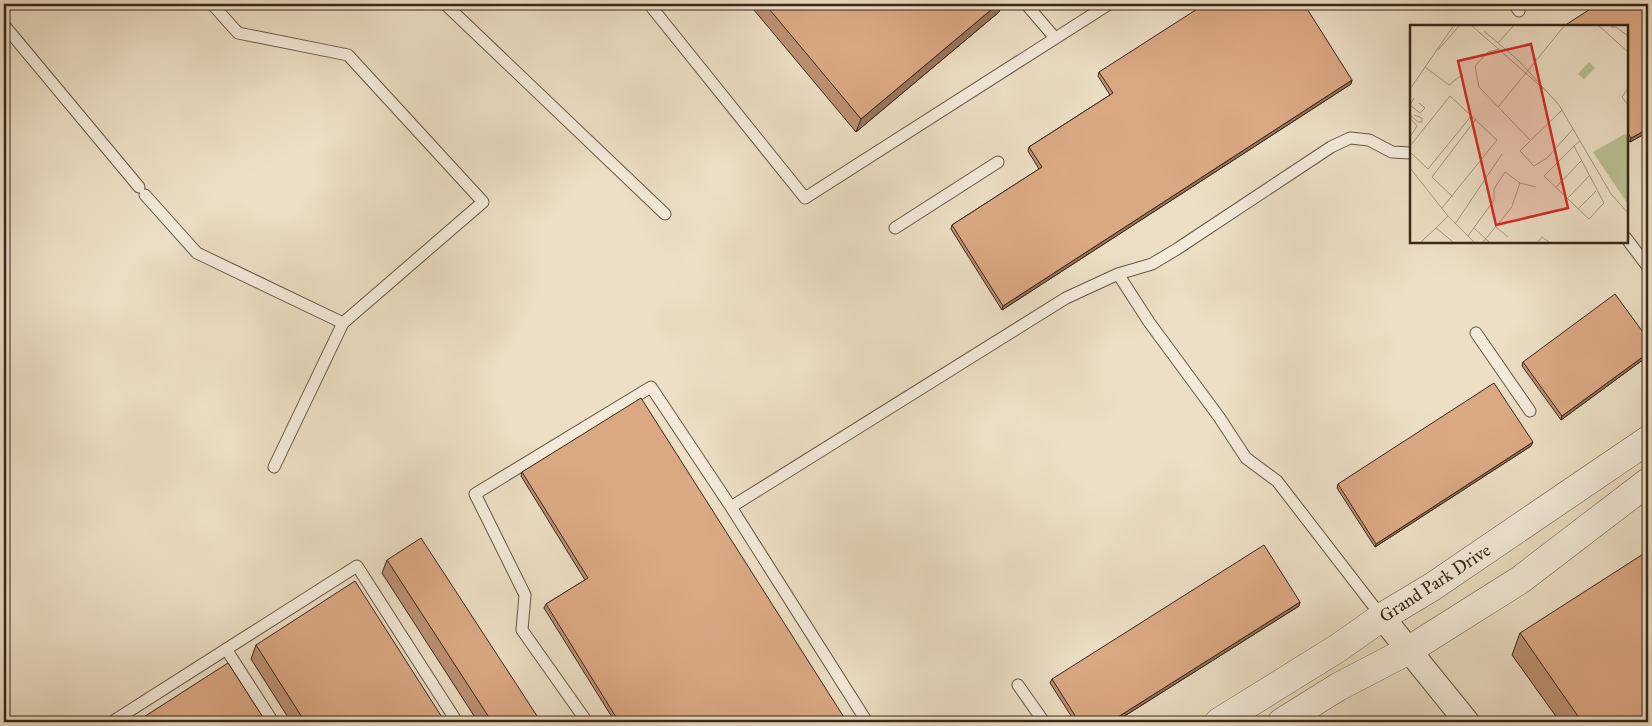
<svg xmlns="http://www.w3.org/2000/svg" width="1652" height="726" viewBox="0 0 1652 726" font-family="'IM FELL Great Primer',serif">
  <rect width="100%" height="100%" fill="#ecdfc5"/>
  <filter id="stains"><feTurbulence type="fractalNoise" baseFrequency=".004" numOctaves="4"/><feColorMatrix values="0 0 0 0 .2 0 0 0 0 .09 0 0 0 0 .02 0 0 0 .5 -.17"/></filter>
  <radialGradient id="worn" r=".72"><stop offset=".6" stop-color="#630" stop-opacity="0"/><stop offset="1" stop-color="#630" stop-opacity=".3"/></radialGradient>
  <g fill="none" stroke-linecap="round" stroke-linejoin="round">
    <defs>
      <path id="service" d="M445,4L665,214
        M649,4L805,198L1109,4
        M1026,4L1055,38
        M1514,4L1519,11
        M4,25L139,187
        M145,195L197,253L343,323L483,202L348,55L238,33L212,4
        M895,228L998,162
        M1626,238L1648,267
        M1118,274L1149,322L1219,417L1246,458L1277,481L1382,617
        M1476,333L1530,411
        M274,467L343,323
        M731,507L1066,298L1118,274L1152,264L1177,249L1331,147L1350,138L1369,140L1392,152L1411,153
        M226,649L273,722
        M1018,685L1044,722
        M112,722L357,566L457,722
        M587,722L522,630L525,595L475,494L651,387L731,507L867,722"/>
      <path id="minor" d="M1382,617L1467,722"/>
      <path id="tertiary" d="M1219,722L1338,648L1382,617L1432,587L1648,440
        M1282,722L1338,687L1409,650L1520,580L1648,482"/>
    </defs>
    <!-- service casing -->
    <use href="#service" stroke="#654" stroke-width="13"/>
    <!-- minor casing -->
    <use href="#minor" stroke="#654" stroke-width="26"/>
    <!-- tertiary casing -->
    <use href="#tertiary" stroke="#654" stroke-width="29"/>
    <!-- service -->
    <use href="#service" stroke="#f3ead9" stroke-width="11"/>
    <!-- minor -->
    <use href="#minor" stroke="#f3ead9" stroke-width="24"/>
    <!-- tertiary -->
    <use href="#tertiary" stroke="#f3ead9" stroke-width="28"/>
  </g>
  <!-- wall -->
  <path fill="#bc9072" stroke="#392719" d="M749,4H1002L999,12L856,132Z
    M1648,4V132L1630,142L1626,136V26Z
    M1099,72L1352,80L1351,84L1002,310L951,229L952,225L1039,169L1028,151L1029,147L1110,95L1098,76Z
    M1648,339V356L1561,420L1522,366L1523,362Z
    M1531,446L1375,547L1337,488L1338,484Z
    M522,472L847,722H615L544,608L546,604L585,580L521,476Z
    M387,560L541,722H478L382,573Z
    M1299,606L1115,722H1075L1050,683L1052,679Z
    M1520,633L1648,722H1560L1512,655Z
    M256,645L445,722H291L251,659Z"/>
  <!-- shaded-wall -->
  <path fill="#99765c" stroke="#392719" d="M998,4H1002L999,12L856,132L861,119Z
    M1352,80L1351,84L1002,310L1003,306Z
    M1648,129V132L1630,142L1631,138Z
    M1648,353V356L1561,420L1562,416Z
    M1533,442L1531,446L1375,547L1376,544Z
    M1300,602L1299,606L1115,722H1110Z"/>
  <!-- building -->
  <path fill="#dba884" stroke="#392719" d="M765,4H998L861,119Z
    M1205,4H1304L1352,80L1003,306L952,225L1042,167L1029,147L1113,93L1099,72Z
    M1598,4H1648V129L1631,138L1626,130V26H1564Z
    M1615,294L1648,339V353L1562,416L1523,362Z
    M1494,383L1533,442L1376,544L1338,484Z
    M641,398L847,722H619L546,604L588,578L522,472Z
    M421,538L541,722H492L387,560Z
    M1264,545L1300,602L1110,722H1079L1052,679Z
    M1648,551V722H1582L1520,633Z
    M355,581L445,722H305L256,645Z
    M228,663L266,722H136Z"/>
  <g text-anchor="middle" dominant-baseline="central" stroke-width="5" stroke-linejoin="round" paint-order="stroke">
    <!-- street labels -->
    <g font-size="18" fill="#392719" stroke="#f3ead9">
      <text transform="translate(1435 583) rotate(-33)">Grand Park Drive</text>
    </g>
  </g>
  <!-- overview -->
  <g transform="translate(1410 25)">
    <rect width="218" height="218" fill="#ecdfc5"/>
    <path d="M179,37L185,43L174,54L168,49ZM215,109L218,111L217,178L183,127Z" fill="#b9c194"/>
    <path fill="none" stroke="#a49580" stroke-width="1" d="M61,0L136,66M188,0L218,27M201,2H206L218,11M74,6L109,36L149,80L201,169L218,188M88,18L104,0M90,24L78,27L65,41L69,62L120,115M28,25L50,0M15,42L39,60L53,49M218,63L212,72L218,80M0,64L44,0M4,73L0,80L10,88L15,83L9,78M88,82L155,0M152,85L110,126L124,141L137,133L163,104M0,90L8,97H12V93L4,90M0,93L7,101L0,112M0,121L40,71L87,115L32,183M164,121L194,178L179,194L134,151L164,121L170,116M0,127L18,144L62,90M0,143L38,191L64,217M110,158L126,162M146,162L172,135M43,172L22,152L66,94M157,174L180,150M168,184L186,166M38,191L26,203L43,217M45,199L92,129M86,202L98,212M64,203L79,217M58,211L84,175V164L95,147L110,158L102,181M11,217L26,203M73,217L102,182M128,217L132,212L139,217"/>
    <path fill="#d62828" fill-opacity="0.15" stroke="#d62828" stroke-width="2.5" d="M121,19L158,183L86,200L48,36Z"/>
    <rect width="218" height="218" fill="none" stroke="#392719" stroke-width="2.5"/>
  </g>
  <!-- margin -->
  <rect width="1652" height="726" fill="none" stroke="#ecdfc5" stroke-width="20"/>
  <rect x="5" y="5" width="1642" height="716" fill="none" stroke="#392719" stroke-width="2.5"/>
  <rect x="10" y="10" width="1632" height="706" fill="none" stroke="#392719"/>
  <rect width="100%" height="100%" filter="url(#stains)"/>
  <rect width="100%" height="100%" fill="url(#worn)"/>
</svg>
